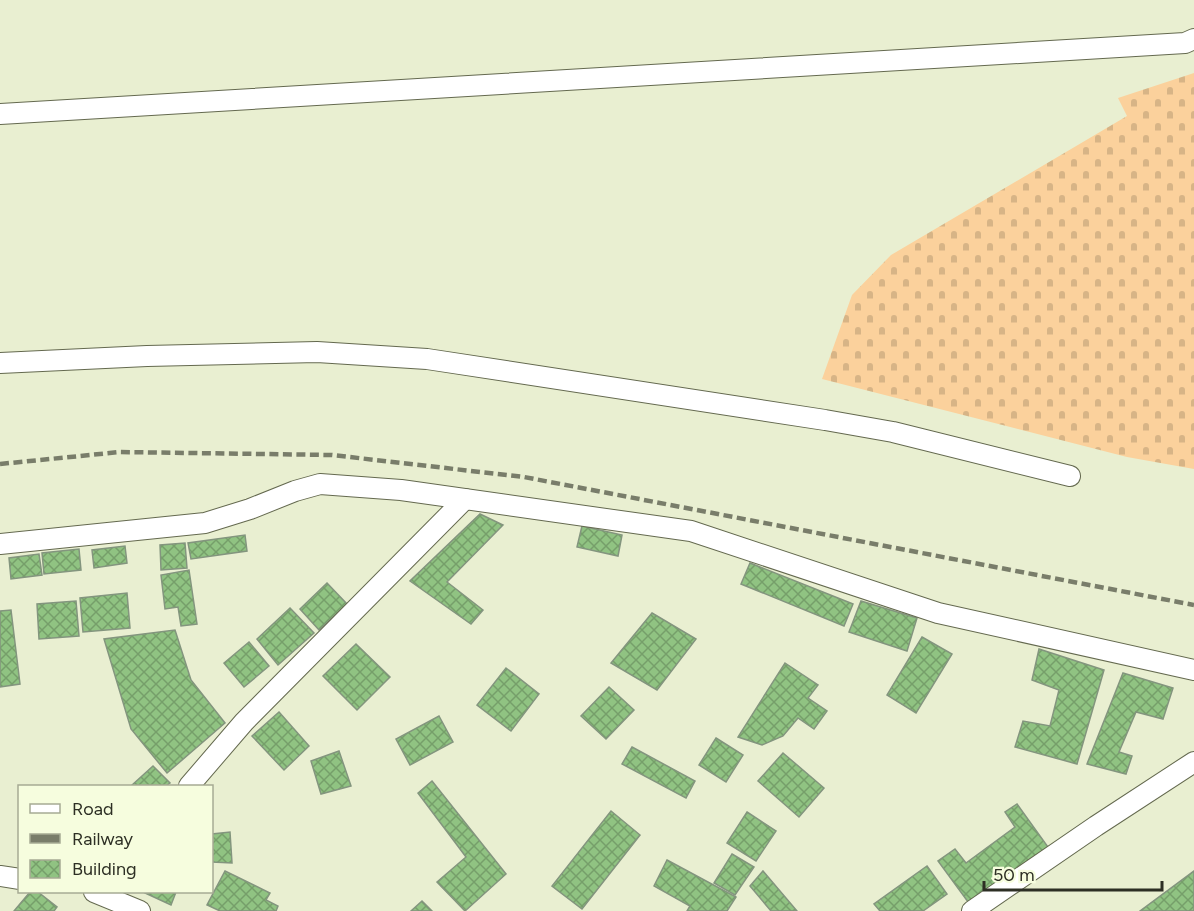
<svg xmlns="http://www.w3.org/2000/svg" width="1194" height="911" font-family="Figtree,sans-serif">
<defs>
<pattern id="cemetery-stones" width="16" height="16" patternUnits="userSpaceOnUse" patternTransform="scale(1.5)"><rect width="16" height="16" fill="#fbd19c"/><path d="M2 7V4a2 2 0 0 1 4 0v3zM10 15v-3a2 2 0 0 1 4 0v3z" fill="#d7b486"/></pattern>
<pattern id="building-cross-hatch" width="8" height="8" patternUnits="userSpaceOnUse" patternTransform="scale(1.5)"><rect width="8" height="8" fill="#90c382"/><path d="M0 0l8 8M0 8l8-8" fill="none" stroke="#769f6a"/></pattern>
</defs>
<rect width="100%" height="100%" fill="#e9efd1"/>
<path fill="url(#cemetery-stones)" d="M1194,73V469L1127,457L822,379L852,295L891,255L1127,116L1118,98Z"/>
<g fill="url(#building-cross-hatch)" stroke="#83957e" stroke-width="1.5">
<path d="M480,514L503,525L447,582L483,610L471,624L410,581Z"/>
<path d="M582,526L622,535L618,556L577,547Z"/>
<path d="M245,535L247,551L191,559L188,543Z"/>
<path d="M185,543L187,568L161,570L160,545Z"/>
<path d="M125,546L127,563L94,568L92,550Z"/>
<path d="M79,549L81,570L44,574L42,553Z"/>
<path d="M39,554L42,575L11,579L9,558Z"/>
<path d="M750,563L853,604L844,626L741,584Z"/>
<path d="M189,570L197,624L181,626L178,607L165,609L161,575Z"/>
<path d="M327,583L347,604L319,630L300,609Z"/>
<path d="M127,593L130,628L83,632L80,598Z"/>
<path d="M76,601L79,636L39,639L37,604Z"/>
<path d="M861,601L917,618L907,651L849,632Z"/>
<path d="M290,608L314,633L278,665L257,639Z"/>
<path d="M11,610L20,684L0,687V611Z"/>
<path d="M652,613L696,639L657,690L611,663Z"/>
<path d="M175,630L191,680L225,723L167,773L131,729L104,639Z"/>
<path d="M922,637L952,654L916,713L887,695Z"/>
<path d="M249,642L269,666L244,687L224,663Z"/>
<path d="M356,644L390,677L357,710L323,676Z"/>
<path d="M1039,649L1104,670L1077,764L1015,747L1023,721L1050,726L1059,690L1032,680Z"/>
<path d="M785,663L818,685L808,698L827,711L814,729L798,718L783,736L762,745L738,737Z"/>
<path d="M506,668L539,694L511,731L477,705Z"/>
<path d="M1123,673L1173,688L1163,719L1136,712L1119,752L1132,756L1126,774L1087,764Z"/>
<path d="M609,687L634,710L606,739L581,716Z"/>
<path d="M279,712L309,746L284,770L252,736Z"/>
<path d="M439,716L453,742L410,765L396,739Z"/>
<path d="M716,738L743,755L726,782L699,765Z"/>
<path d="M632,747L695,781L686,798L622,764Z"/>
<path d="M339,751L351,786L321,794L311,761Z"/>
<path d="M783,753L824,788L799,817L758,781Z"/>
<path d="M153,766L170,783L166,786H131Z"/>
<path d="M432,781L506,874L465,911L437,882L466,857L418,793Z"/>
<path d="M1017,804L1048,847L971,906L938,861L955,849L966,863L1015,827L1005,812Z"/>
<path d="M611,811L640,835L582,909L552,886Z"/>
<path d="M747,812L776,831L756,861L727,843Z"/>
<path d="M230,832L232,863L212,862V834Z"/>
<path d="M732,854L754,867L735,895L714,883Z"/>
<path d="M667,860L736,897L727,911H687L690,906L654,886Z"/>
<path d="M927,866L947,894L923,911H880L874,904Z"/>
<path d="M225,871L270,893L266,900L278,906L276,911H220L207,905Z"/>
<path d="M763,871L797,911H771L750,886Z"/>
<path d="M1194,871V911H1140Z"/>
<path d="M30,892H38L57,907L54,911H14Z"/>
<path d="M143,892H176L171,905Z"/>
<path d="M422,901L432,911H411Z"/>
</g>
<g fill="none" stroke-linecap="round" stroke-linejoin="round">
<defs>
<g id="street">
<path d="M0,114L1185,43L1194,39"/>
<path d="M0,363L147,356L317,352L427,359L825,420L893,432L1070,476"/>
<path d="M0,544L205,523L250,509L295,491L320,484L401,490L691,531L938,613L1194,670"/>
<path d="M189,786L244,722L465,499"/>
<path d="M0,876L20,879"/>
<path d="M94,892L140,911"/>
<path d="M972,911L1096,826L1194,762"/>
</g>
</defs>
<use href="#street" stroke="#64694f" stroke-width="22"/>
<use href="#street" stroke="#fff" stroke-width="20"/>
<path stroke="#797d6a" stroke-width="4.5" stroke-dasharray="9 4.5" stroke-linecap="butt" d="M0,464L120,452L332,455L524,477L1194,605"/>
</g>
<rect x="18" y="785" width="195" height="108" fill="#f6fdde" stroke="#a6ab94" stroke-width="1.5"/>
<rect x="30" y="804" width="30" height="9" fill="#ffffff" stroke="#a6ab94" stroke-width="1.5"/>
<text x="72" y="815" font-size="18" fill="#2d2f24">Road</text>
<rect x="30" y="834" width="30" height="9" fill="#797d6a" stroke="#a6ab94" stroke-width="1.5"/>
<text x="72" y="845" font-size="18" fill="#2d2f24">Railway</text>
<rect x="30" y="860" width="30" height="18" fill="url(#building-cross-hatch)" stroke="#a6ab94" stroke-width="1.5"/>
<text x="72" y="875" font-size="18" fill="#2d2f24">Building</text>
<path d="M984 881v9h178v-9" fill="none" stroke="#2d2f24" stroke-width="3"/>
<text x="993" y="881" font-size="18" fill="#2d2f24" stroke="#f6fdde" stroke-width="4.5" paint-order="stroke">50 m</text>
</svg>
